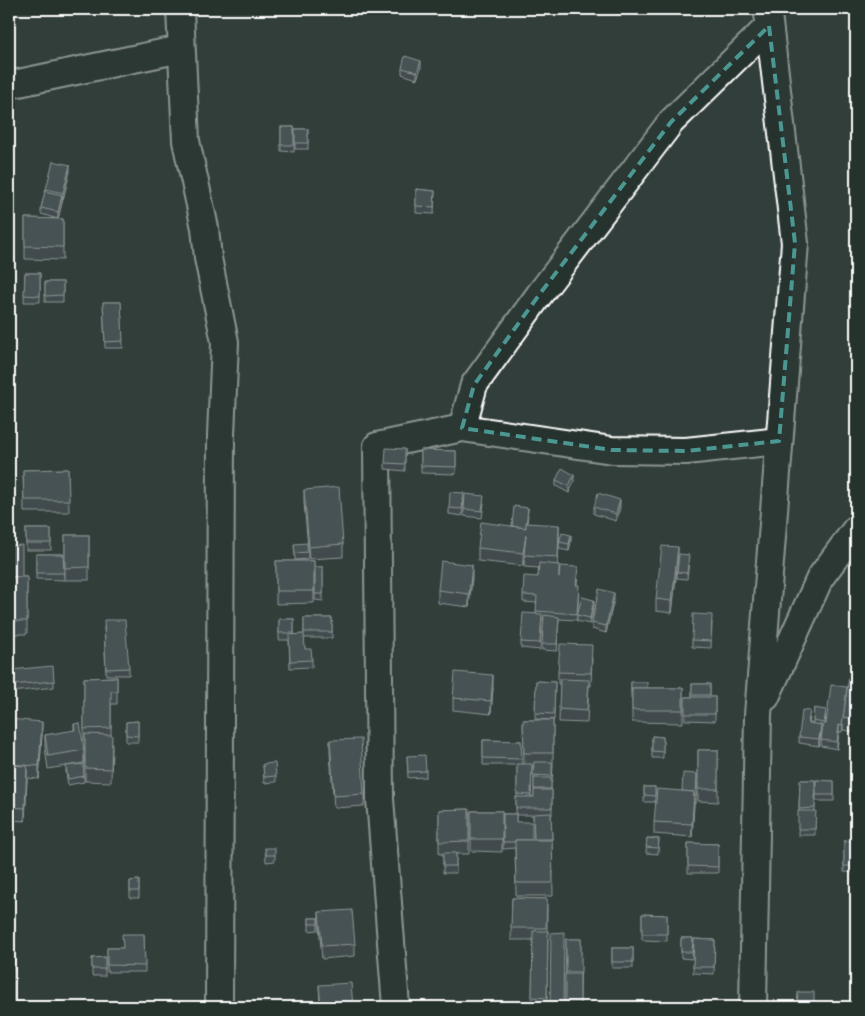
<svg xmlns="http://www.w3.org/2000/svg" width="865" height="1016" font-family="'Balsamiq Sans',sans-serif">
<rect width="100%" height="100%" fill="#323e3b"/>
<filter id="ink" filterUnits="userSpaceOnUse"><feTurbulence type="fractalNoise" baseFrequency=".02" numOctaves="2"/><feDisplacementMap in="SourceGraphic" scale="10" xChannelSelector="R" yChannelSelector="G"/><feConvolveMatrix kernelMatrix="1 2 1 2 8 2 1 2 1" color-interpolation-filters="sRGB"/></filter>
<g filter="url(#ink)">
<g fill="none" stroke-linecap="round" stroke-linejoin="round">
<defs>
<g id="minor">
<path d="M180,9L186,141L205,228L208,258L225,342L221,435L219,1007"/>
<path d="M9,85L181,49"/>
<path d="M462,428L612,450L686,451L779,441"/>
<path d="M766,697L820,578L856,529"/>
<path d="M396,1007L380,799L377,446L462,428L474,385L539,295L671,122L769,26"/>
<path d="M753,1007L758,715L795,243L768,14"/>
</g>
</defs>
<use href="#minor" stroke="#fff" stroke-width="30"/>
<use href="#minor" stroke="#26332d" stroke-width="26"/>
</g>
<g fill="#545c65" stroke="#fff" fill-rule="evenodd">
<path d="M421,67L417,79L402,74V68Z"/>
<path d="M281,127H294V152L281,151Z"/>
<rect x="295" y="129" width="13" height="20"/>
<path d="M70,171L58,219L41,214V208L46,189Z"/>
<path d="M416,189L435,191L434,214L416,213Z"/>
<path d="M25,218L63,219V260L25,259Z"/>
<path d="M25,273H40V302H24Z"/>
<rect x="45" y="282" width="18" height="20"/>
<path d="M103,302H121L123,348H105Z"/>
<path d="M405,449V471L385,469V463Z"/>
<path d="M421,450L456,451V474L421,473Z"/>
<path d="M68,469L69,512H24L23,470Z"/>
<path d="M556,480L574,481L569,493L556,486Z"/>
<path d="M304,490L343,544V557L309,559L304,503Z"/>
<path d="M464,500L462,516L449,514V508Z"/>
<path d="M484,503L482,518L464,516V509Z"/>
<path d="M594,507H620L616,521L594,514Z"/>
<path d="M528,515L527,523L559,538L558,565L559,578L578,573L577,585L579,592L577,620L559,619L557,651L542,650L544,618H542L540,650L521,648V642L536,614L537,603L523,602V595L538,577L539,568L524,567V555L523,566L478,561V548Z"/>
<rect x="26" y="529" width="25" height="21"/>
<rect x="65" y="535" width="24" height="45"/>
<path d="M571,541L569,551L559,549V542Z"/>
<path d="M294,544L308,552V559L295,560Z"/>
<path d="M9,546L22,577H27V634H9Z"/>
<path d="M36,554H63L64,580L36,579Z"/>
<path d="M678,560L672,613L656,611V599Z"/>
<path d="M276,561H314V603L276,604Z"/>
<path d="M689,561L687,579L677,578V572Z"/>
<path d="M315,567H323V601L315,600Z"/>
<path d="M472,577L469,607L438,603V590Z"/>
<path d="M614,599L606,633L592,629V623Z"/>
<path d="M594,606L590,624L577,621V615Z"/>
<path d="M304,618H332V638H304L305,649L312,660V667L290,668L289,640H279V619H294V635L304,634Z"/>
<path d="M712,622L711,648L692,647V640Z"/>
<path d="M104,627L129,668V675H106Z"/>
<path d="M9,646L10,671L54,681V687L12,692L10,678L11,711H9V727Z"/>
<path d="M592,658L591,686H589L587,723L559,722L560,684H558V672Z"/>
<path d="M117,677V704H111V735L112,748L111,782L85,781V741H84V678Z"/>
<path d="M856,677V732L843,730V724L842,732H839L837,749L821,746L822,729H821L819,746L799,743V737L810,718L809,723H813L814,708L826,716L825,724H826L847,687Z"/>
<path d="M536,681L555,682L554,720L535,719Z"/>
<path d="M631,682L647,688H683V723L632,722V699H631Z"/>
<path d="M692,684H710V697H715V721L685,720V697H692Z"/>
<path d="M493,688L491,714L453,710V698Z"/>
<path d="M523,720H553V766L552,782H551V790H552V815H551L552,840L553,896H516L515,848L503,849V814H516V797H517V765H483V740L521,741L522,764H524ZM532,766H534V797H531ZM516,815H533L534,840H532L516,822Z"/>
<path d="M138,721V742H126V722Z"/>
<path d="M74,724L84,750V763L48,769L45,748V735L74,731Z"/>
<path d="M9,729L42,734L39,779L27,778L25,821L9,820Z"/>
<path d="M652,736L663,737V758H652Z"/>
<path d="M330,740L364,794V806L334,808L330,753Z"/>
<path d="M698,750H718V802L698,801Z"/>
<path d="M407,756L426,771V777L408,778Z"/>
<path d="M263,764L276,776V782L264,783Z"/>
<path d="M66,766L84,776V782L68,785L66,773Z"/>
<path d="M697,774L696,803H694L692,837L654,834V822Z"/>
<path d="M800,780H815V835H798Z"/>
<path d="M816,780L834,781V801H816Z"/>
<rect x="644" y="787" width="11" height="15"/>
<path d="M469,809V854H456V873H443V854H439V810Z"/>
<path d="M471,811H502V852L471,851Z"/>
<path d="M647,838L659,839L658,854L646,853Z"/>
<path d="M844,841H856V873L844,872Z"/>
<path d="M688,843L718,844V873H688Z"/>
<path d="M265,848L275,855V861L266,862Z"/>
<path d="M139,880V898H130V881Z"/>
<path d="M512,898L547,899V931H548L547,1007H532L533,940H511Z"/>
<path d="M319,912L355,944V956L322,959L319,925Z"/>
<path d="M642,914L667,915V941L642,940Z"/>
<path d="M309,918H318V930L309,931Z"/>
<path d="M144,934L145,972H107V948H123Z"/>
<path d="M681,938H693L692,959L681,958Z"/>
<path d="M566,939H581L580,1007H565Z"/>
<path d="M694,939L715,940L714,974L693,973Z"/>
<rect x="612" y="948" width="21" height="20"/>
<path d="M105,957V976H92V958Z"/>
<path d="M319,985L353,1007H320Z"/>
</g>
<g fill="#454b52" stroke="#fff">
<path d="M421,61V67L417,79V72Z"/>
<path d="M70,165V171L63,200V193Z"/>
<path d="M62,195V202L58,219V212Z"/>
<path d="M574,475V481L569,493V486Z"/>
<path d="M620,500V507L616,521V514Z"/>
<path d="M528,508L526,535V548L523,566V553Z"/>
<path d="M559,525V538L558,569V557Z"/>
<path d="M571,535V541L569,551V544Z"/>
<path d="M678,547V560L672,613V601Z"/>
<path d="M472,565V577L469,607V594Z"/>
<path d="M614,593V599L606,633V626Z"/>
<path d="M594,600V606L590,624V618Z"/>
<path d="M493,675V688L491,714V701Z"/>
<path d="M42,722V734L39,779V766Z"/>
<path d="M821,725V731L819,746V739Z"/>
<path d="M839,725V732L837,749V742Z"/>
<path d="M27,766V779L25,821V808Z"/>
<path d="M694,792V804L692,837V824Z"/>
</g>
<g fill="#626b75" stroke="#fff">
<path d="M405,56L421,61L417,72L402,68Z"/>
<rect x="281" y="127" width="13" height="18"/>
<rect x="295" y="129" width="13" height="14"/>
<path d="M53,161L70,165L63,193L46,189Z"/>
<path d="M416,189L435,191L434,207L416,206Z"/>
<path d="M45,191L62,195L58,212L41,208Z"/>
<path d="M25,218L63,219V247L25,246Z"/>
<path d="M25,273H40V296L24,295Z"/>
<path d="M45,282H63V295L45,296Z"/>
<path d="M103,302H121L123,341L105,342Z"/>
<path d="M386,448L405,449V464L385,463Z"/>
<path d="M421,450L456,451V467L421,466Z"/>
<path d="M562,468L574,475L569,486L556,480Z"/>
<path d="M68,469L69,500H24L23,470Z"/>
<path d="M339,487L343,544L309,547L304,490Z"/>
<path d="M450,492L464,493L462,509L449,508Z"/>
<path d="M598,493L620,500L616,514L594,507Z"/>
<path d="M465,494L484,496L482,511L464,509Z"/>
<path d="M514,506L528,508L526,528L512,526Z"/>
<path d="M481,522L526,528V523L559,525L558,557L524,555L526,535L523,553L478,548Z"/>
<rect x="26" y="529" width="25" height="14"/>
<path d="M562,533L571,535L569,544L559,542Z"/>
<path d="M65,535H89V567L65,568Z"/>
<path d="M307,543L308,552L295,553L294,544Z"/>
<path d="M22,545V577H9V546Z"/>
<path d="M662,546L678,547L672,601L656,599Z"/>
<path d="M36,554H63L64,573H36Z"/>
<path d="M679,554L689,555L687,573L677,572Z"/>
<rect x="276" y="561" width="38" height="30"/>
<path d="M441,561L472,565L469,594L438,590Z"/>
<path d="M539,563L559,565V578L560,566L578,567L576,585H579L577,614L536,611L537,596L523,595L524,576L538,577Z"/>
<rect x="315" y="567" width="8" height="27"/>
<rect x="9" y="577" width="18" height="44"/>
<path d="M599,589L614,593L606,626L592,623Z"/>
<path d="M582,597L594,600L590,618L577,615Z"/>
<path d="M523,613L542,614L540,643L521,642Z"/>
<path d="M693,614L712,615L711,641L692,640Z"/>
<path d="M544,615L559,617L557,644H542Z"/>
<rect x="304" y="618" width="28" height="14"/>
<rect x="279" y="619" width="15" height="14"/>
<path d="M104,620H125L129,668L106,669Z"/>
<path d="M304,634L305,649H311L312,660L290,661L289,635Z"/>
<path d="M560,644L592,645L591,673L558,672Z"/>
<path d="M9,646H10L11,699H9Z"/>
<path d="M53,666L54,681L12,685L10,670Z"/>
<path d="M455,672L493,675L491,701L453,698Z"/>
<path d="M849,676L856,677V719L843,717Z"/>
<path d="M117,677V691H111V728L84,729V678Z"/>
<path d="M560,679L589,680L587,711L559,709Z"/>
<path d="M536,681L555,682L554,714L535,713Z"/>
<path d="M631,682H647V688H632V692H631Z"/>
<rect x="692" y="684" width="18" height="11"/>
<path d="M831,685L847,687L842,726L839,725L837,742L821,740L823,724H826Z"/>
<rect x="632" y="688" width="51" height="22"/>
<rect x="685" y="697" width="30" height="17"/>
<path d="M814,708L826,710L824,723L813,721Z"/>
<path d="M802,710L810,711L808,723L821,725L819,739L799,737Z"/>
<path d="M9,719L42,722L39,766L9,764Z"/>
<path d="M523,720H553V753H524Z"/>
<path d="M138,721V736L126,735V722Z"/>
<path d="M80,723L84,750L48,756L45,735L75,730L74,724Z"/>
<path d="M85,734L112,735L111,769L85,768Z"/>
<path d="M652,736L663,737V752L652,751Z"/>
<path d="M361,739L364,794L334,796L330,740Z"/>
<path d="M483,740L521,741L522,759L483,758Z"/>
<rect x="698" y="750" width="20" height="39"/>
<path d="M425,755L426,771L408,772L407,756Z"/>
<path d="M534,762H552V776L533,775Z"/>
<path d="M275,763L276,776L264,777L263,764Z"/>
<path d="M83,764L84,776L68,779L66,766Z"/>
<path d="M517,764H532L531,795L517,794Z"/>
<path d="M9,765L27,766L25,808L9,807Z"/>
<path d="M683,773L697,774L696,796H694V792L682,791Z"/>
<rect x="534" y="778" width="17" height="11"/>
<path d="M800,780H815V808L799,809Z"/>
<path d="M816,780L834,781V795H816Z"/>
<path d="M644,787H655V796L644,795Z"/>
<path d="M657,789L694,792L692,824L654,822Z"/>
<path d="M534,790H552V808H516V797H534Z"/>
<path d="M469,809V841L439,842V810Z"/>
<rect x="471" y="811" width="31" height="28"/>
<path d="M798,811H816L815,829H798Z"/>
<path d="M551,813L552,839H534L533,814Z"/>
<path d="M503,814H516V822H532V840H515V842H503Z"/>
<path d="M647,838L659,839L658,848L646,847Z"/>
<path d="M515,840H552L553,883H516Z"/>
<rect x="844" y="841" width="12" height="25"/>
<path d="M688,843L718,844V867L688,866Z"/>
<path d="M265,848H275V855H266Z"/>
<rect x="443" y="853" width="13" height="13"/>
<path d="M139,880V891H130V881Z"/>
<path d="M512,898L547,899L546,928H511Z"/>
<path d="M352,910L355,944L322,946L319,912Z"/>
<path d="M642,914L667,915V934H642Z"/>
<rect x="309" y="918" width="9" height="6"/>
<path d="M533,931H548L547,998L532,997Z"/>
<path d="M564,932L563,1007H550L551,933Z"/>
<path d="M122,934H144L145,966L107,965V948H123Z"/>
<path d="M681,938H693L692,952H681Z"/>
<rect x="566" y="939" width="15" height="33"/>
<path d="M694,939L715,940L714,967H693Z"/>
<path d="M9,945H14L15,972H14V967H9Z"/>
<rect x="612" y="948" width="21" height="14"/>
<path d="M105,957V969H92V958Z"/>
<path d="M9,967H14V1002L61,1001V1007H9Z"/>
<rect x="565" y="974" width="15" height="32"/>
<path d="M351,983L353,1007H321L319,985Z"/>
<path d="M798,992H814V1007H797Z"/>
<path d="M624,1006L637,1007H624Z"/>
</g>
</g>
<path d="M0 0H865V1016H0ZM769,26L795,243L779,441L686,451L612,450L462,428L474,385L539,295L671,122Z" fill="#323e3b" fill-opacity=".55" fill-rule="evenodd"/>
<path fill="none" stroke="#4b9892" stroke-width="4" stroke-dasharray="10 6" stroke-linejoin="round" d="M769,26L795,243L779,441L686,451L612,450L462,428L474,385L539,295L671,122Z"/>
<rect width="865" height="1016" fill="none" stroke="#26332d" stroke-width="30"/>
<rect x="15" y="15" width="835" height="986" fill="none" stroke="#fff" stroke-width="2" filter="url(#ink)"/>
</svg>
